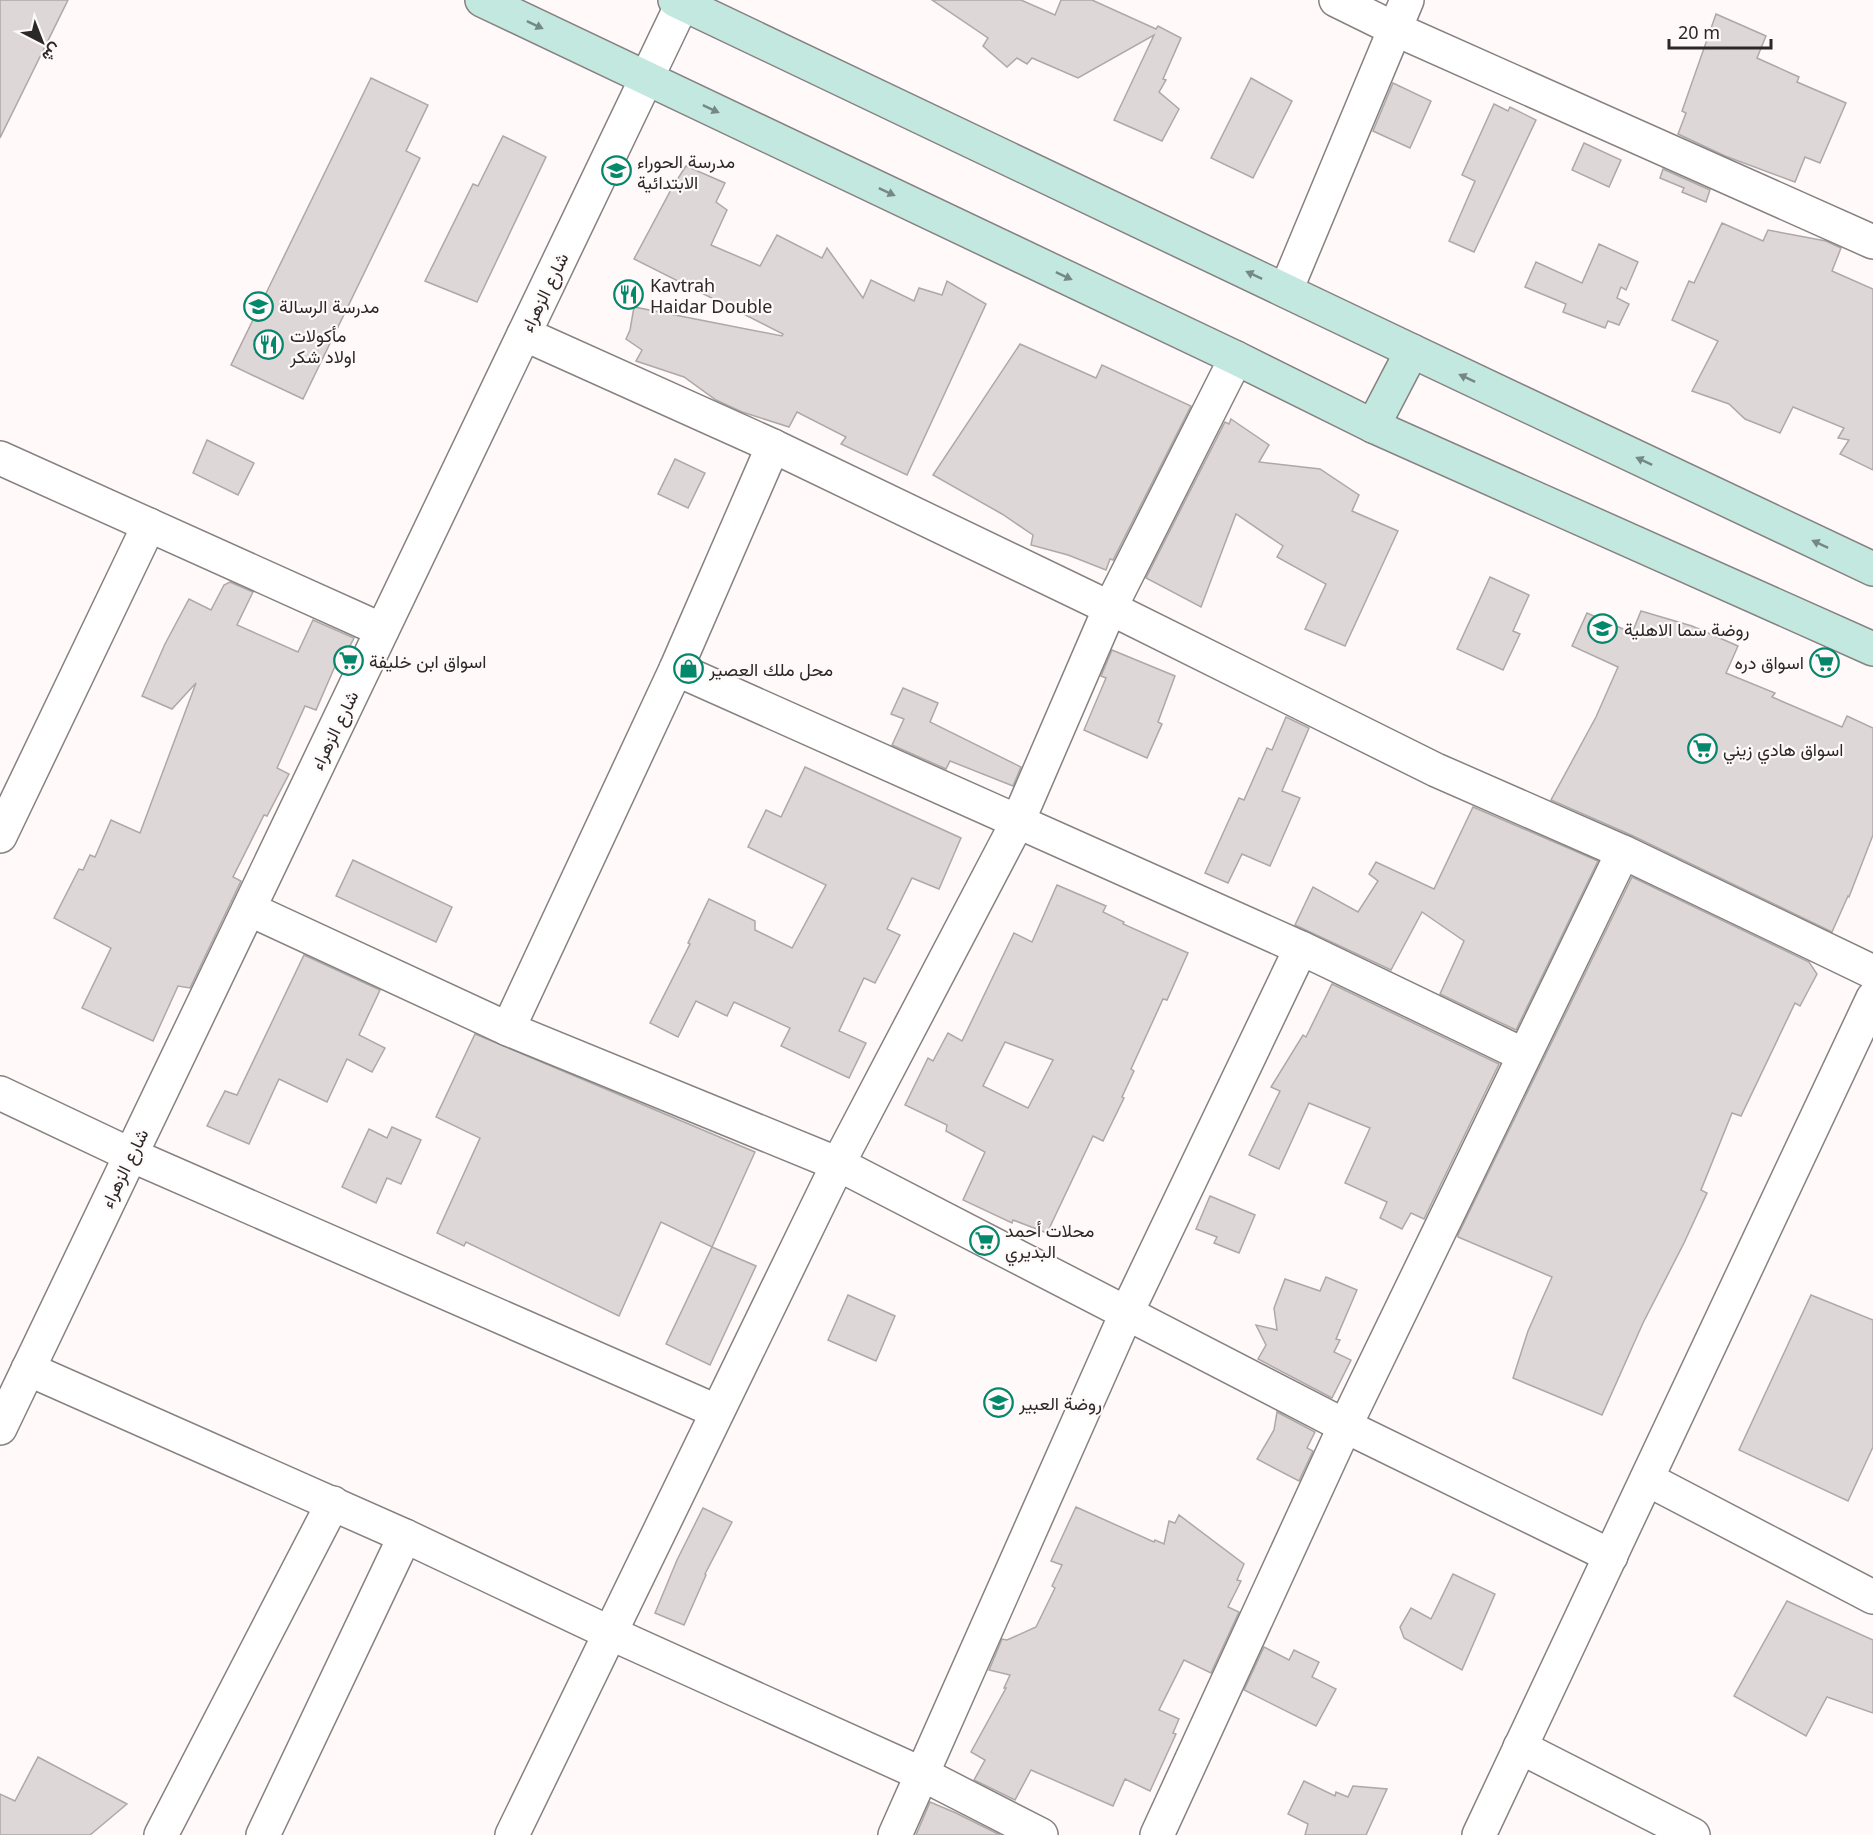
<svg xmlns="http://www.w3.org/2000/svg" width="1873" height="1835" font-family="'Noto Sans',Vazirmatn,sans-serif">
<rect width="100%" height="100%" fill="#fff9f9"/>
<g fill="#ded7d7" stroke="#afa8a8" stroke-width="1.5" fill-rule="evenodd">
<path d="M0,0H68L0,138Z"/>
<path d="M932,0H1021L1055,15L1061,0H1092L1156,29L1158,26L1181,38L1163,79L1166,80L1159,92L1179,109L1162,141L1114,120L1154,35L1078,78L1032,58L1027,64L1017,58L1007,67L983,46L988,38Z"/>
<path d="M1716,14L1766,36L1757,58L1799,77L1797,82L1846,103L1820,163L1805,157L1795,182L1725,156L1678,134L1686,113L1682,111Z"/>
<path d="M371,78L428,105L406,151L420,158L303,399L231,365Z"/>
<path d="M1251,78L1292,101L1253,178L1211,158Z"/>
<path d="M1393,83L1431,101L1410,148L1373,131Z"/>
<path d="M1494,104L1508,111L1510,107L1536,120L1474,252L1449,241L1475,181L1462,175Z"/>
<path d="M503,136L546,157L477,302L425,281L473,184L478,186Z"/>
<path d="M1584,143L1621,160L1609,187L1572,170Z"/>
<path d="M686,166L725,183L716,202L727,210L711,245L760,266L777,235L822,258L827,248L863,298L871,280L914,301L919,288L942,295L947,281L986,304L907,475L841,444L846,437L797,412L789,427L742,412L716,400L684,377L636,361L642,350L626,339L630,330L634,307L782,336L783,334L634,259L673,186Z"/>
<path d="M1663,169L1710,190L1706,202L1682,192L1684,188L1660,178Z"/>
<path d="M1722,223L1763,241L1768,230L1826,241L1841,248L1832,271L1873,289V470L1840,454L1849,440L1838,438L1844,428L1793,407L1780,433L1745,419L1729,404L1692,391L1718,341L1672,320L1689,281L1694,283Z"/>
<path d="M1599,244L1638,262L1626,290L1621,287L1617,298L1629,304L1619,325L1608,321L1605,328L1563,312L1566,304L1525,287L1536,262L1582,283Z"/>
<path d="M1020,344L1096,378L1102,365L1191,406L1113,560L1110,559L1106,570L1068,555L1031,545L1033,535L1002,514L933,475Z"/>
<path d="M1231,419L1269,445L1259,462L1320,469L1359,495L1352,511L1398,531L1345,646L1305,629L1326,584L1277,557L1283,546L1236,514L1201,607L1146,578L1225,422L1229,424Z"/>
<path d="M207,440L254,463L238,495L193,473Z"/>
<path d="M675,459L705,473L688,508L658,494Z"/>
<path d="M1490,577L1529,595L1513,631L1520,634L1503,670L1457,649Z"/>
<path d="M230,582L253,592L237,625L298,652L313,620L354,638L343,659L339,657L316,710L305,706L277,768L289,774L267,816L264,815L233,877L241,881L190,988L178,986L153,1041L82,1008L111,948L54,918L79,869L83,870L90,855L95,857L111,820L140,833L196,683L172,709L142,696L165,644L189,599L211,610L224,585Z"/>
<path d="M1641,611L1692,626L1738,646L1726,673L1775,693L1772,697L1842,727L1847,716L1873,728V835L1849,897L1848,896L1832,932L1631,835L1551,800L1596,717L1618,667L1572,646L1587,613L1632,633Z"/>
<path d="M1112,650L1175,676L1158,722L1162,724L1147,758L1084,730L1106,678L1101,676Z"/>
<path d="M903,688L938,703L930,722L1021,767L1013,786L950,761L946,769L892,745L904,719L891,714Z"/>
<path d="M1286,717L1309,728L1282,791L1300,798L1270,866L1242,854L1228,883L1205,873L1239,798L1244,800L1267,748L1272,750Z"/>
<path d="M805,767L961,838L939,889L912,878L887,929L900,935L875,983L864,978L839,1031L866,1043L849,1078L781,1046L790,1028L734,1002L727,1016L696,1001L678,1037L650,1023L690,944L688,943L709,899L755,921V930L792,948L826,885L748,847L766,810L781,817Z"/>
<path d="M1473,807L1598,861L1516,1030L1440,994L1464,941L1422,912L1391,970L1295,925L1313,887L1358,912L1378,881L1369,874L1376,862L1434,889Z"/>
<path d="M353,860L452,907L436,942L336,896Z"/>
<path d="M1632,877L1809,962L1817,974L1800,1006L1795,1003L1741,1116L1732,1113L1701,1190L1707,1193L1684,1243L1643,1323L1602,1415L1513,1378L1528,1331L1552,1277L1458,1237V1235Z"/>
<path d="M1057,885L1106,906L1103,912L1124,922L1123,924L1188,953L1167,1000L1163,999L1131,1069L1134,1071L1122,1097L1124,1098L1103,1141L1093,1136L1047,1233L1013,1220L1012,1223L963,1200L985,1152L946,1131L947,1125L905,1105L928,1058L933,1061L948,1033L962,1041L1014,933L1032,942ZM1005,1042L1053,1060L1028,1108L983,1086Z"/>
<path d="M304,955L380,990L359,1035L385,1048L372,1072L347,1059L327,1102L279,1079L249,1144L207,1126L225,1091L237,1095Z"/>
<path d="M1332,984L1499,1064L1424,1219L1411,1213L1402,1229L1380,1218L1387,1202L1345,1183L1370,1128L1309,1103L1279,1169L1249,1155L1280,1091L1271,1087L1303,1035L1306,1037Z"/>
<path d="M475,1034L755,1152L712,1247L661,1222L619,1316L466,1242L464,1246L437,1233L480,1138L436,1117Z"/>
<path d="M392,1127L421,1140L401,1184L387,1178L376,1203L342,1187L369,1129L387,1138Z"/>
<path d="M1210,1196L1255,1215L1239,1253L1214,1243L1217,1237L1196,1229Z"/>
<path d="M712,1247L756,1266L710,1365L666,1344Z"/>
<path d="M1326,1277L1357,1290L1336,1339L1340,1340L1334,1352L1351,1360L1332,1398L1258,1359L1266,1345L1256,1325L1277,1330L1274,1308L1285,1279L1320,1291Z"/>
<path d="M848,1295L895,1316L876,1361L828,1340Z"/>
<path d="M1811,1295L1873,1320V1447L1848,1501L1739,1450Z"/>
<path d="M1277,1412L1315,1432L1307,1448L1313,1451L1299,1481L1257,1459L1274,1430Z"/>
<path d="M1076,1507L1154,1542L1155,1540L1164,1544L1169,1521L1175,1523L1179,1515L1244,1564L1237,1580L1241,1581L1228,1607L1239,1612L1211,1673L1184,1660L1159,1710L1179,1719L1173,1733L1176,1734L1150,1791L1125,1779L1113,1806L1031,1770L1015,1800L974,1780L985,1760L971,1752L1006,1688H1004L1010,1675L989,1670L1002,1639L1007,1640L1036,1627L1055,1588L1052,1586L1062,1565L1051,1561Z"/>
<path d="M703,1508L732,1522L705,1574L706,1575L684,1625L655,1613L677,1560Z"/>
<path d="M1453,1574L1495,1594L1462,1670L1404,1638L1400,1627L1411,1608L1431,1619Z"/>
<path d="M1787,1601L1873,1640V1713L1827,1697L1806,1736L1734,1696Z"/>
<path d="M1264,1647L1289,1660L1294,1650L1319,1662L1312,1677L1336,1689L1316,1726L1244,1690Z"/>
<path d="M38,1757L127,1804L90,1835H0V1794L15,1801Z"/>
<path d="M1304,1781L1335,1796L1336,1792L1348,1797L1353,1786L1387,1789L1366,1835H1305L1308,1824L1288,1814Z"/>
<path d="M930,1802L956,1813L1000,1835H916Z"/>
</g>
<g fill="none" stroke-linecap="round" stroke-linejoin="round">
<defs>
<g id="street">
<path d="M1336,0L1395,29L1873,242"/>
<path d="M1286,290L1407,0"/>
<path d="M524,334L773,446L1110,608L1436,770L1623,852L1873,972"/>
<path d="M0,458L382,630"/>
<path d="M676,669L1301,948"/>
<path d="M0,836L149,525"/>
<path d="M249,909L508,1029L838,1164L1345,1426L1611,1556"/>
<path d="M508,1029L676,669L773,446"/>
<path d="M0,1093L131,1155L716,1411"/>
<path d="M28,1369L405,1536L610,1633L922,1774L1041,1835"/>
<path d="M0,1428L684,0"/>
<path d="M1647,1479L1873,1597"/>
<path d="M1520,1747L1693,1835"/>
<path d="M161,1835L333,1503"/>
<path d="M263,1835L405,1536"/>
<path d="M512,1835L838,1164L1018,821L1110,608L1236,358"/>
<path d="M895,1835L1127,1312L1301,948L1524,1055"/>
<path d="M1157,1835L1345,1426L1623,852"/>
<path d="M1479,1835L1873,998"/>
</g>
<g id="secondary">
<path d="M482,0L1236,358L1373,426L1873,649"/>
<path d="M675,0L1412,351L1873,569"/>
<path d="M1373,426L1412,351"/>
</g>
</defs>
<use href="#street" stroke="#888181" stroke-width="36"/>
<use href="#secondary" stroke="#888181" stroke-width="36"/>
<use href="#street" stroke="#fff" stroke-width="33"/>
<use href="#secondary" stroke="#c2e8df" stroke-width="33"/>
</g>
<defs><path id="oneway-solid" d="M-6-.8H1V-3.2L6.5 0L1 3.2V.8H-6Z" transform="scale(1.5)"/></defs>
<g fill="#768884">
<use href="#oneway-solid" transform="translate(535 25) rotate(25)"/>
<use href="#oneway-solid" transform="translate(711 109) rotate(25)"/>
<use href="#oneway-solid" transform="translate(887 192) rotate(25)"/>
<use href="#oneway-solid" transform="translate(1254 275) rotate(-155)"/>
<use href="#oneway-solid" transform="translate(1064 276) rotate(25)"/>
<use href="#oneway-solid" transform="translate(1467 378) rotate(-155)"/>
<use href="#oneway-solid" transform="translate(1644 461) rotate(-155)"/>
<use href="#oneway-solid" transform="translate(1820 544) rotate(-155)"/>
</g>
<defs>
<symbol id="school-ring" viewBox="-11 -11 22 22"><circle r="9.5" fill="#fff9f9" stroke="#03886c" stroke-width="1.5"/><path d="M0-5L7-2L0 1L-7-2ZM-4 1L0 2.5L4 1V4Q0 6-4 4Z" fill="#03886c"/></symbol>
<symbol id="restaurant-ring" viewBox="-11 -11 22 22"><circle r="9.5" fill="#fff9f9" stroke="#03886c" stroke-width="1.5"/><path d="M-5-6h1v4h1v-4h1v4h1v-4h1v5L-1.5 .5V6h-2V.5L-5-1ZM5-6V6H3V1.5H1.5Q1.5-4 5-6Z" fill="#03886c"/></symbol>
<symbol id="supermarket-ring" viewBox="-11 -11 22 22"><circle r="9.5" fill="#fff9f9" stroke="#03886c" stroke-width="1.5"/><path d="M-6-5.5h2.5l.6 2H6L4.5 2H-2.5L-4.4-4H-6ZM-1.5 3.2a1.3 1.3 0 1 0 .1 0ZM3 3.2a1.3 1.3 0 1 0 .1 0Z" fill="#03886c"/></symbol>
<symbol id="shop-ring" viewBox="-11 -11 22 22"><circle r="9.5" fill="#fff9f9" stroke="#03886c" stroke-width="1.5"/><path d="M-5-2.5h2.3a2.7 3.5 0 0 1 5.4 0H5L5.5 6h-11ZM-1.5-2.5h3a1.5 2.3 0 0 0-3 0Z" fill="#03886c"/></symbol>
</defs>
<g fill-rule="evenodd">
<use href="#school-ring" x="600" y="154" width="33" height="33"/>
<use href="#restaurant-ring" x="612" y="278" width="33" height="33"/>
<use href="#school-ring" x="242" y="290" width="33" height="33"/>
<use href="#restaurant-ring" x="252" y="328" width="33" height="33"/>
<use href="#school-ring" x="1586" y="612" width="33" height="33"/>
<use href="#supermarket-ring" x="332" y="644" width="33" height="33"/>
<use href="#supermarket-ring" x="1808" y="646" width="33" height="33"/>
<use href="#shop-ring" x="672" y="652" width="33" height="33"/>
<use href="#supermarket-ring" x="1686" y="732" width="33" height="33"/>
<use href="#supermarket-ring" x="968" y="1224" width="33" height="33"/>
<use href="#school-ring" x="982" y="1386" width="33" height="33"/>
</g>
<g text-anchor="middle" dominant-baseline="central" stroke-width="4.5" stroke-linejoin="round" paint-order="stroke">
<g font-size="18" fill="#2b2828" stroke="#fff9f9" text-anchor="start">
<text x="637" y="161">مدرسة الحوراء<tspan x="637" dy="21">الابتدائية</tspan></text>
<text x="650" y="285">Kavtrah<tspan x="650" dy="21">Haidar Double</tspan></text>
<text x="279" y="306">مدرسة الرسالة</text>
<text x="290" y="335">مأكولات<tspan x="290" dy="21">اولاد شكر</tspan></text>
<text x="1624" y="629">روضة سما الاهلية</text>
<text x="369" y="661">اسواق ابن خليفة</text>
<text x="1804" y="662" text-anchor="end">اسواق دره</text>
<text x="709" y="669">محل ملك العصير</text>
<text x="1723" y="749">اسواق هادي زيني</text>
<text x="1005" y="1230">محلات أحمد<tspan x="1005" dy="21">البديري</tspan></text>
<text x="1019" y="1403">روضة العبير</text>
</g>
<g font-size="18" fill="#2b2828" stroke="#fff9f9">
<text transform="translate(544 292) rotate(-64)">شارع الزهراء</text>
<text transform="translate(334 730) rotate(-64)">شارع الزهراء</text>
<text transform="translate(124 1168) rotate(-64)">شارع الزهراء</text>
</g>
</g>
<g transform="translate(42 42) rotate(138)" stroke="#fff9f9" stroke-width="4.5" paint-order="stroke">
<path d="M0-4.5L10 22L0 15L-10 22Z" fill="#2b2828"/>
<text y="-9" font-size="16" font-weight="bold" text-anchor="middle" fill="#2b2828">ش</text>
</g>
<path d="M1669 39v9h102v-9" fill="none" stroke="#2b2828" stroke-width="3"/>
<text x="1678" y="39" font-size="18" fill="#2b2828" stroke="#fff9f9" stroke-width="4.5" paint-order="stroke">20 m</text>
</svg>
